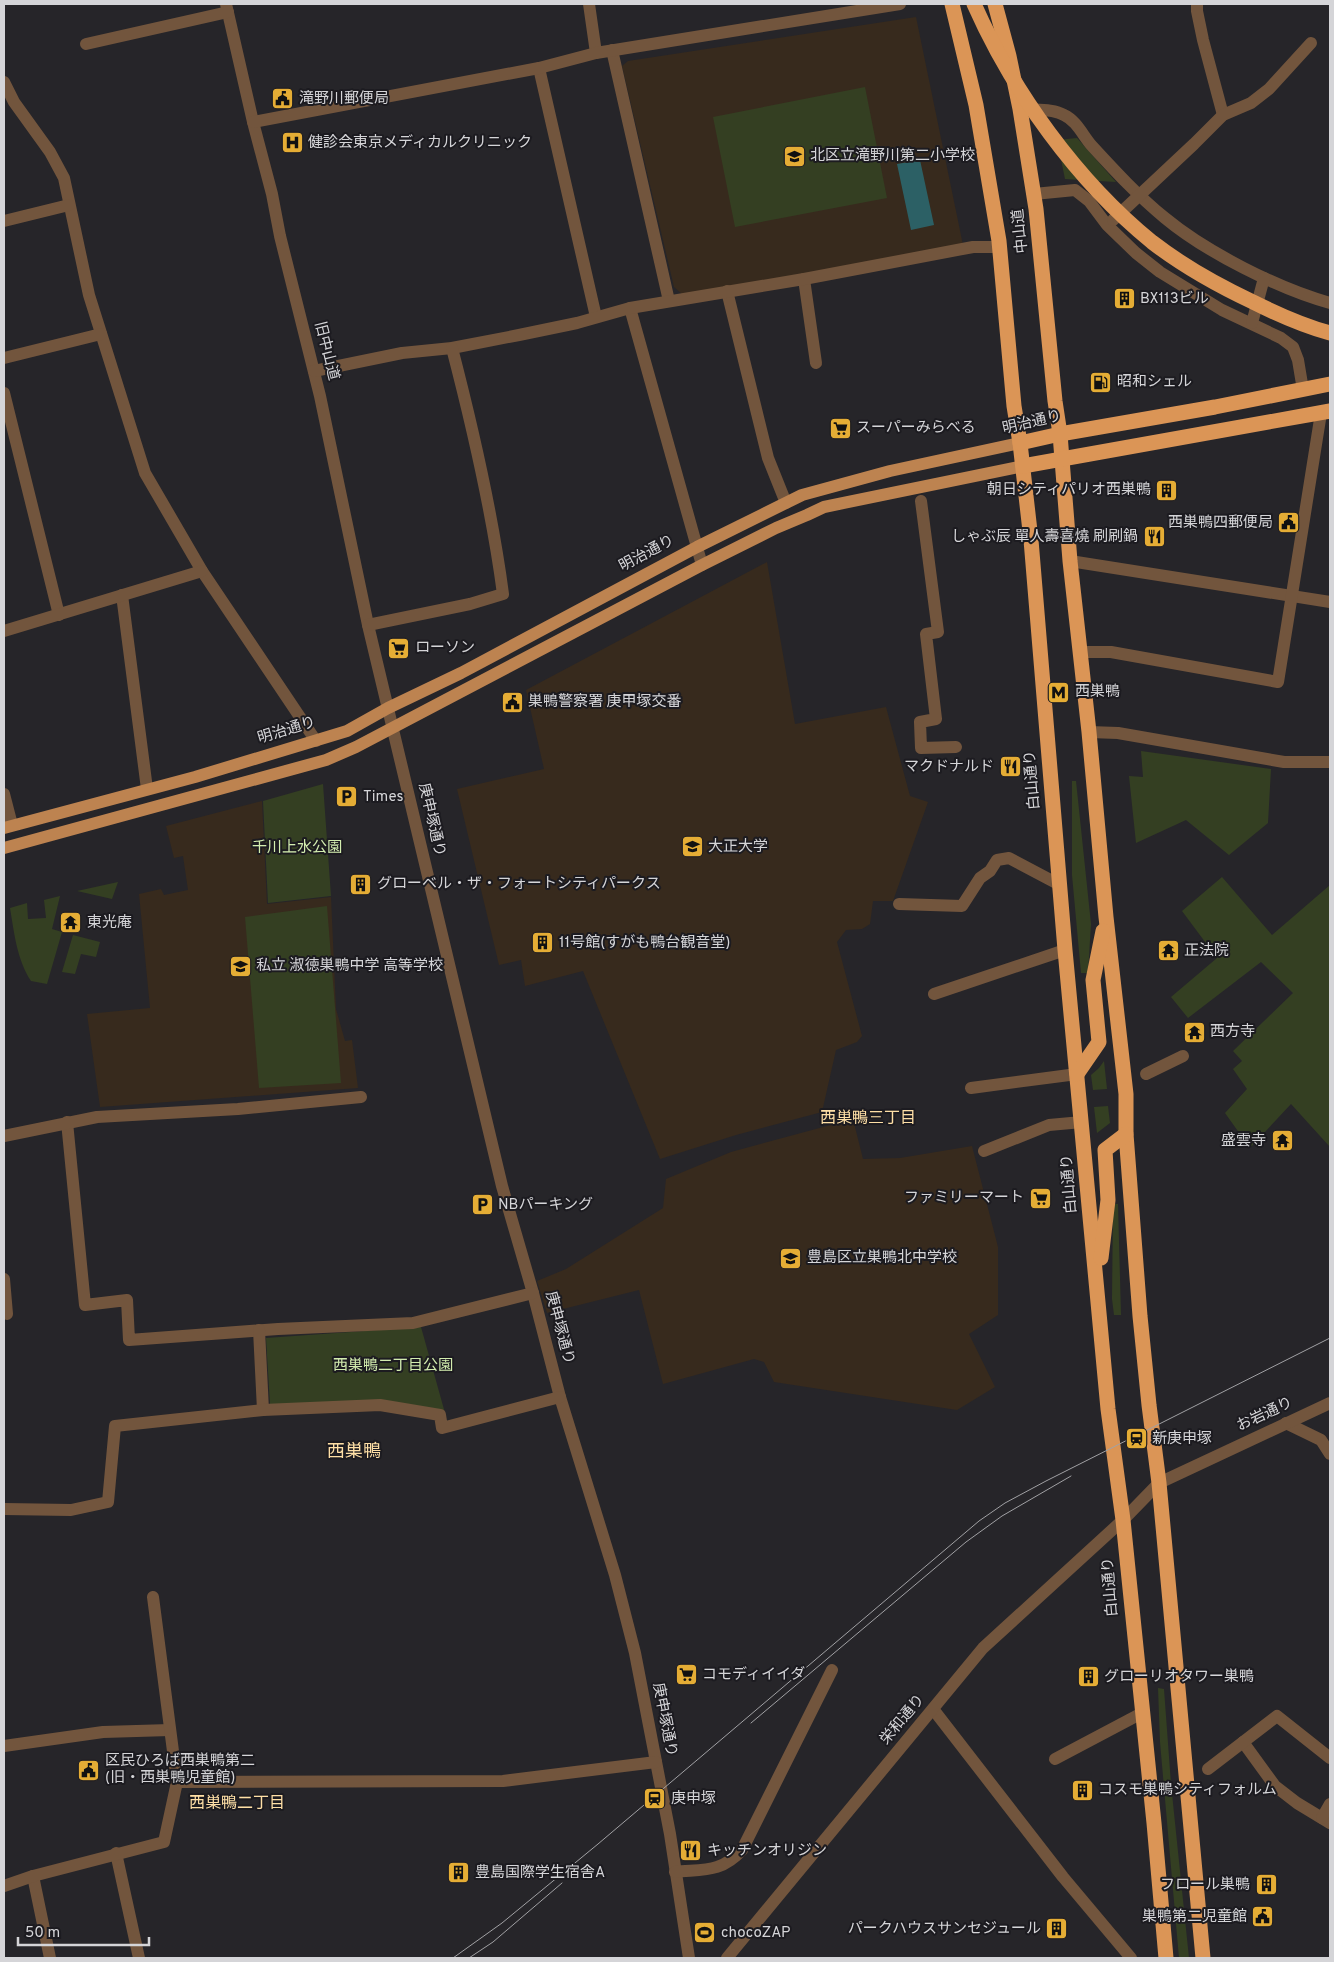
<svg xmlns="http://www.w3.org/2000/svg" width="1334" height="1962" font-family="Overpass,'Noto Sans JP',sans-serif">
<rect width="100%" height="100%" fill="#262529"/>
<g fill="#372a1d">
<path d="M916,17L963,245L683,295L674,287L622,66L628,61Z"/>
<path d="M767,562L795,724L886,707L910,796L928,802L893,901H873L870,924L862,929L846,930L837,942L862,1036L857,1042L836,1050L822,1112L736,1135L660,1159L583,971L525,986L521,960L499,965L457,789L544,769L526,690Z"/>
<path d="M262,801L267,904L331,897L336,1009L345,1041L352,1040L358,1088L100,1107L87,1014L150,1008L139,894L161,889L164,895L188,890L183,856L174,858L166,826Z"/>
<path d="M853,1119L863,1159L900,1158L972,1146L998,1247V1315L969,1334L995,1387L957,1410L774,1382L764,1362L754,1359L663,1384L639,1290L547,1313L537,1281L566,1269L663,1208L666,1179L731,1152Z"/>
</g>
<g fill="#343f22">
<path d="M865,87L887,198L735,227L713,117Z"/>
<path d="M1077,138L1116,182L1065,179L1057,140Z"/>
<path d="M1141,751L1271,769L1268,823L1229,855L1186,820L1136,843L1129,776L1143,777Z"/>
<path d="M1072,781H1076L1091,924L1088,973H1081L1072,875Z"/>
<path d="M323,784L331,896L268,903L263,801Z"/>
<path d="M1222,877L1272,935L1330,885V1147L1291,1104L1250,1148L1225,1113L1247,1089L1233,1069L1242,1061L1233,1051L1293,993L1261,962L1188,1018L1171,997L1217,958L1182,911Z"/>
<path d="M118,882L112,899L77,891Z"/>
<path d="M60,896L52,929L62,932L47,984L31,981C17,960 14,932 10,908L27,903L28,919L46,918L44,900Z"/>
<path d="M327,906L341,1083L259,1088L245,917Z"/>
<path d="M73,935L100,942L96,957L81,954L75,974L62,972Z"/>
<path d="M1104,1061L1107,1089L1093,1090L1091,1075L1099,1068Z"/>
<path d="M1108,1106L1110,1123L1097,1133L1094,1107Z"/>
<path d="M1113,1204H1118L1121,1315H1114L1112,1299Z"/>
<path d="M421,1327L445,1413L270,1404L266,1338Z"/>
<path d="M1158,1688L1164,1689L1171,1784L1189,1958H1179L1160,1742Z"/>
</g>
<path fill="#2c6065" d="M920,160L934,225L911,230L897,164Z"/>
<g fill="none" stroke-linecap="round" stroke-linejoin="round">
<g stroke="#72553d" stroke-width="12">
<path d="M226,4L253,122L272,194L280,236L320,396L368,625L502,1186L533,1293L560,1397L615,1575L635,1653L670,1834L689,1958"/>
<path d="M589,4L596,53"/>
<path d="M1197,4V11L1203,40L1223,115"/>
<path d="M86,44L228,12"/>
<path d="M612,50L669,301"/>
<path d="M539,68L596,317"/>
<path d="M4,82L14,102L50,152L64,178L89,295L145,473L202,571L316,741"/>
<path d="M1026,109C1038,110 1054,109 1064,115C1077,121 1083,136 1092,146C1115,171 1138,196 1165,218C1206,252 1279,289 1330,303"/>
<path d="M253,122L539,68L596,53L900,4"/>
<path d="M1034,194L1075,190L1089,201L1107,225L1136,253L1160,272L1222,310L1281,338L1293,347L1298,360L1303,390"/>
<path d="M1113,220L1194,144L1223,115L1251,103L1269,89L1311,43"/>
<path d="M4,221L69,205"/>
<path d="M804,279L816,363"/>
<path d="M727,291L768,458L786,503"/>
<path d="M630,308L702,565"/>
<path d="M1252,323L1264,278"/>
<path d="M4,358L101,334"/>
<path d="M314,371L402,353L452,348L519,335L577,323L630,308L804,279L973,247H1000"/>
<path d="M4,393L59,615"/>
<path d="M921,501L938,632L926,634L936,719L920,722L921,748L956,747"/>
<path d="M1070,561L1330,602"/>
<path d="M122,595L147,789"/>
<path d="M368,625L470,604L503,594C492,510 473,429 452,348"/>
<path d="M4,631L202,571"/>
<path d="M1080,652H1111L1278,682L1321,413"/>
<path d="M1089,732L1118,733L1284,762H1330"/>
<path d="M4,794L12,825"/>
<path d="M899,904L962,906L980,878L990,871L997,860L1009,858L1060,885"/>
<path d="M934,994L1065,950"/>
<path d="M1146,1074L1183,1056"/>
<path d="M971,1088L1077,1074"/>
<path d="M67,1122L85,1305L127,1300L129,1340L278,1329L413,1323L533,1293"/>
<path d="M4,1136L97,1117L238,1109L361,1097"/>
<path d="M984,1151L1049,1125L1082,1122"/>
<path d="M4,1279L7,1314"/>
<path d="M259,1330L263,1410"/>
<path d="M1286,1423L1321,1440L1330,1454"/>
<path d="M4,1509L71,1510L108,1502L115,1426L263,1410L380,1405L440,1415L442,1428L560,1397"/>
<path d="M933,1709L1063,1877L1131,1958"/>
<path d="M1243,1742L1275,1786L1297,1803L1330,1823"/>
<path d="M4,1746L103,1732L170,1730"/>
<path d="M1055,1759L1142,1713"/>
<path d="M1208,1769L1277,1716L1330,1758"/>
<path d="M177,1782L503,1781L656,1762"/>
<path d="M1322,1818L1330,1804"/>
<path d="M116,1853L139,1958"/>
<path d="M675,1872C703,1869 721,1873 742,1850L832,1670"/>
<path d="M33,1876L50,1958"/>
<path d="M4,1886L33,1876L164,1842L177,1782L153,1597"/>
<path d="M727,1958L983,1648L1123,1520L1159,1483L1330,1403"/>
</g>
<g stroke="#bd8350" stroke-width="12">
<path d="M4,828L195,777L347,731L388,708L461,673L697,547L802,495L890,471L1020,443"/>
<path d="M4,848L326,760L356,747L702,565L776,528L807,515L824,507L1023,466"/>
</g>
<g stroke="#db9556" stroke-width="15">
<path d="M952,4L976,105L999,241L1014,406L1020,443L1031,540L1065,950L1108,1409L1123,1520L1154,1823L1166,1958"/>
<path d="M995,4L1009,56L1020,109L1036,209L1055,401L1060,434L1070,561L1089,732L1106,917L1126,1094V1134L1140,1316L1149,1405L1159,1483L1203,1958"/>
<path d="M1020,443L1060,434L1215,407L1330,384"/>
<path d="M1023,466L1330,411"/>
<path d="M1077,1074L1099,1042L1093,980L1103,931"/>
<path d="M1101,1258L1108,1200L1105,1150L1126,1134"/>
</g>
<g stroke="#a1a1a4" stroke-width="1">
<path d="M751,1723L966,1542L1002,1516L1071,1476"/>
<path d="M453,1958L502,1923L598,1844L979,1521L1005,1503L1046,1481L1330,1338"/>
<path d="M469,1958L493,1942L562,1883"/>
</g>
<path stroke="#db9556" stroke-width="15" d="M974,4C1013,92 1077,181 1152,242C1183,266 1217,285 1253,302C1277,314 1304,326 1330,333"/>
</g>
<defs>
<symbol id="civic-square" viewBox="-11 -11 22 22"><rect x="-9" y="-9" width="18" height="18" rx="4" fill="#e5ad35" stroke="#1c1b20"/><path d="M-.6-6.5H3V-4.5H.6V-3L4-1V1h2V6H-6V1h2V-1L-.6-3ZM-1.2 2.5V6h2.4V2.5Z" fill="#111"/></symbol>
<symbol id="hospital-square" viewBox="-11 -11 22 22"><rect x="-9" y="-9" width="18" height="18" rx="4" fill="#e5ad35" stroke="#1c1b20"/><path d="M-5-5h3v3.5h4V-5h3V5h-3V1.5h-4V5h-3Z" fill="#111"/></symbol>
<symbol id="school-square" viewBox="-11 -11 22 22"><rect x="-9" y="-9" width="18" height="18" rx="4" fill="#e5ad35" stroke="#1c1b20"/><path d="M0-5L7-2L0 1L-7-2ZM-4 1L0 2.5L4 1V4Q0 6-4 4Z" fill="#111"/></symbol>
<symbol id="building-square" viewBox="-11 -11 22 22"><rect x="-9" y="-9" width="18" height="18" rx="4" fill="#e5ad35" stroke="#1c1b20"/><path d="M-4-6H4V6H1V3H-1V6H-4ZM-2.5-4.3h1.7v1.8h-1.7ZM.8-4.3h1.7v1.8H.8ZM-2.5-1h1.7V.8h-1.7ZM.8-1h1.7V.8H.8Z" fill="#111"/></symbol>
<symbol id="fuel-square" viewBox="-11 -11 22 22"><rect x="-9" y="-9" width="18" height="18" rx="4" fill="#e5ad35" stroke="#1c1b20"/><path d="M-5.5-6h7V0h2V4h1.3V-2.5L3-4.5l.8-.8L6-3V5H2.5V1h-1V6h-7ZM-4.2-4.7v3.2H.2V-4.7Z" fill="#111"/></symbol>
<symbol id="supermarket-square" viewBox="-11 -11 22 22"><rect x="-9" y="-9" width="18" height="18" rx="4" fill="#e5ad35" stroke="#1c1b20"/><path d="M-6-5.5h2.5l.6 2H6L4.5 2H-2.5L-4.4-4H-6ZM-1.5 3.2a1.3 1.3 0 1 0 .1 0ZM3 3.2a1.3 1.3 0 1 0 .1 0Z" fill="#111"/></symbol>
<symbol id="restaurant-square" viewBox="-11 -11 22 22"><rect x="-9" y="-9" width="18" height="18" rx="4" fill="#e5ad35" stroke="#1c1b20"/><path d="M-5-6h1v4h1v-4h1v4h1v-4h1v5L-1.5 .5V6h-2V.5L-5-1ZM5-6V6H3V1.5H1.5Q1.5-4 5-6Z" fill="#111"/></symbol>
<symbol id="metro-square" viewBox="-11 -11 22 22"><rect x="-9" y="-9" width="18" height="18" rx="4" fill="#e5ad35" stroke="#1c1b20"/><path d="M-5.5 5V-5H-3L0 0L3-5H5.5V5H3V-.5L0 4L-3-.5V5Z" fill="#111"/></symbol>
<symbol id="parking-square" viewBox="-11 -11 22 22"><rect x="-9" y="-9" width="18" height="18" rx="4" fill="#e5ad35" stroke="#1c1b20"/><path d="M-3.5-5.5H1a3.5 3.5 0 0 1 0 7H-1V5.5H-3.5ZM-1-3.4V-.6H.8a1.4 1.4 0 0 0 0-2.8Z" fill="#111"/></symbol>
<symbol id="university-square" viewBox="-11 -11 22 22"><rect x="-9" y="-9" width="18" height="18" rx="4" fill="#e5ad35" stroke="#1c1b20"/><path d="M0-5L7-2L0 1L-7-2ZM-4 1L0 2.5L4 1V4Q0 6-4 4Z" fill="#111"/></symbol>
<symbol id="temple-square" viewBox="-11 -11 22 22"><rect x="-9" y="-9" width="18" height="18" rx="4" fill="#e5ad35" stroke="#1c1b20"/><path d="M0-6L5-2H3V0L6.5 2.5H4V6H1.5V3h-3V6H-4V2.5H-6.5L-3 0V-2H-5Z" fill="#111"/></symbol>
<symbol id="station-square" viewBox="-11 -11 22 22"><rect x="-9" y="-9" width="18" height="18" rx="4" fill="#e5ad35" stroke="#1c1b20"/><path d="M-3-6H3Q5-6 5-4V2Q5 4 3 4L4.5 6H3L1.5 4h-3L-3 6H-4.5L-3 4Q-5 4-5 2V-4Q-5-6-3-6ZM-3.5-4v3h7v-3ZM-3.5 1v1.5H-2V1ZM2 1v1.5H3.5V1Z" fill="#111"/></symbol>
<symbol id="stadium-square" viewBox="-11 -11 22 22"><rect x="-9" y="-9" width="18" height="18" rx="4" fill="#e5ad35" stroke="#1c1b20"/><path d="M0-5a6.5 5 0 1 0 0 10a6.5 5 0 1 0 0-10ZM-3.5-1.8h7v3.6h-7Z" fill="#111"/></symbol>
</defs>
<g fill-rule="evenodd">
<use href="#civic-square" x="270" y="86" width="25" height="25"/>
<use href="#hospital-square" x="280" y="130" width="25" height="25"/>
<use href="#school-square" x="782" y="144" width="25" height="25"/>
<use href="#building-square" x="1112" y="286" width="25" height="25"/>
<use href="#fuel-square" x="1088" y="370" width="25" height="25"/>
<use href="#supermarket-square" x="828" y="416" width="25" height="25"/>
<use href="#building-square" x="1154" y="478" width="25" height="25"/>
<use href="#civic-square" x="1276" y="510" width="25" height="25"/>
<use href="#restaurant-square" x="1142" y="524" width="25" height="25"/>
<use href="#supermarket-square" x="386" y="636" width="25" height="25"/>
<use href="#metro-square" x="1046" y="680" width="25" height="25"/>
<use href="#civic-square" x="500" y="690" width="25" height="25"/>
<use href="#restaurant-square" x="998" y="754" width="25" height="25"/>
<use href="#parking-square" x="334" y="784" width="25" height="25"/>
<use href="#university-square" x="680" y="834" width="25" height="25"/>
<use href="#building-square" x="348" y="872" width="25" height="25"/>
<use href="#temple-square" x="58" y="910" width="25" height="25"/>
<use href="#building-square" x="530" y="930" width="25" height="25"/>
<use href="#temple-square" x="1156" y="938" width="25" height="25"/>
<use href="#school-square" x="228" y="954" width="25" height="25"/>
<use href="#temple-square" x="1182" y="1020" width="25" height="25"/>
<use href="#temple-square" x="1270" y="1128" width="25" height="25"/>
<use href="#supermarket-square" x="1028" y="1186" width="25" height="25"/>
<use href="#parking-square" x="470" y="1192" width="25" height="25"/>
<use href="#school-square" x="778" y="1246" width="25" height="25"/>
<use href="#station-square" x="1124" y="1426" width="25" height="25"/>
<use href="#supermarket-square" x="674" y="1662" width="25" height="25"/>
<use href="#building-square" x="1076" y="1664" width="25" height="25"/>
<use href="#civic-square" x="76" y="1758" width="25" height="25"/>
<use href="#building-square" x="1070" y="1778" width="25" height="25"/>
<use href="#station-square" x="642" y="1786" width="25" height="25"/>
<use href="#restaurant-square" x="678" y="1838" width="25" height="25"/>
<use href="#building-square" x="446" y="1860" width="25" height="25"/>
<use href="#building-square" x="1254" y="1872" width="25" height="25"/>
<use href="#civic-square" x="1250" y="1904" width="25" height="25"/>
<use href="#building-square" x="1044" y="1916" width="25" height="25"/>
<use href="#stadium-square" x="692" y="1920" width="25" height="25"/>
</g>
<g text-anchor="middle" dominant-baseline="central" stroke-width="4" stroke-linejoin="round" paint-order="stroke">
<g font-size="15" fill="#d5d5d8" stroke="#1c1b20" text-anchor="start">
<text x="299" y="99">滝野川郵便局</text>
<text x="308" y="143">健診会東京メディカルクリニック</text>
<text x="810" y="156">北区立滝野川第二小学校</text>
<text x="1140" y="299">BX113ビル</text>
<text x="1117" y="382">昭和シェル</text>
<text x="856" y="428">スーパーみらべる</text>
<text x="1151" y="490" text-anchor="end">朝日シティパリオ西巣鴨</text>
<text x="1273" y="523" text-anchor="end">西巣鴨四郵便局</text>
<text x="1138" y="537" text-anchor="end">しゃぶ辰 單人壽喜燒 刷刷鍋</text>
<text x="415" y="648">ローソン</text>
<text x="1075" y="692">西巣鴨</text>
<text x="528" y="702">巣鴨警察署 庚甲塚交番</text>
<text x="994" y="767" text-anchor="end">マクドナルド</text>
<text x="363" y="797">Times</text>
<text x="708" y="847">大正大学</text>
<text x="377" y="884">グローベル・ザ・フォートシティパークス</text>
<text x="87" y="923">東光庵</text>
<text x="559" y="943">11号館(すがも鴨台観音堂)</text>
<text x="1184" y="951">正法院</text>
<text x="256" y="966">私立 淑徳巣鴨中学 高等学校</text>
<text x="1210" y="1032">西方寺</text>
<text x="1266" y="1141" text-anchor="end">盛雲寺</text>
<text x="1024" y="1198" text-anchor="end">ファミリーマート</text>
<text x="498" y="1205">NBパーキング</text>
<text x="807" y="1258">豊島区立巣鴨北中学校</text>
<text x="1152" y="1439">新庚申塚</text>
<text x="702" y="1675">コモディイイダ</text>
<text x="1104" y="1677">グローリオタワー巣鴨</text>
<text x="105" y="1761">区民ひろば西巣鴨第二<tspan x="105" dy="17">(旧・西巣鴨児童館)</tspan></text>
<text x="1098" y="1790">コスモ巣鴨シティフォルム</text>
<text x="671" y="1799">庚申塚</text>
<text x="707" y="1851">キッチンオリジン</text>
<text x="475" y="1873">豊島国際学生宿舎A</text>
<text x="1250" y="1885" text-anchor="end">フロール巣鴨</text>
<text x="1247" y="1917" text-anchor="end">巣鴨第二児童館</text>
<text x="1041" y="1929" text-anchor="end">パークハウスサンセジュール</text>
<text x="721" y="1933">chocoZAP</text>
</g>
<g font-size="15" fill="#d5d5d8" stroke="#1c1b20">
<text transform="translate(1021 231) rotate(-96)">中山道</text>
<text transform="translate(326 351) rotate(76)">旧中山道</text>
<text transform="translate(1032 423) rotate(-13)">明治通り</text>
<text transform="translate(647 554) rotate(-28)">明治通り</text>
<text transform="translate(287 731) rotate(-17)">明治通り</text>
<text transform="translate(1033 780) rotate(-95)">白山通り</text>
<text transform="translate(431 820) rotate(77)">庚申塚通り</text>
<text transform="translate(1070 1184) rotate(-95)">白山通り</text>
<text transform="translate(559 1328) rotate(75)">庚申塚通り</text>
<text transform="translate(1265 1415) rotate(-25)">お岩通り</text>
<text transform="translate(1111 1587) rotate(-95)">白山通り</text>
<text transform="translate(664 1720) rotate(79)">庚申塚通り</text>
<text transform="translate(903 1720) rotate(-50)">栄和通り</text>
</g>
<g font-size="15" fill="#d3edaf" stroke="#1c1b20">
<text x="297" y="848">千川上水公園</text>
<text x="393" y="1366">西巣鴨二丁目公園</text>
</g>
<g font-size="16" fill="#fedfa6" stroke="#1c1b20">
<text x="868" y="1119">西巣鴨三丁目</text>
<text x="237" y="1804">西巣鴨二丁目</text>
</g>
<g font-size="18" fill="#fedfa6" stroke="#1c1b20">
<text x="354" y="1452">西巣鴨</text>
</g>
</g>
<rect width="1334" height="1962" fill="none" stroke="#d5d5d8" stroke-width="10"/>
<path d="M18 1937v8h131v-8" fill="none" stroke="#d5d5d8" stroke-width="2.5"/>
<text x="25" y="1937" font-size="15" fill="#d5d5d8" stroke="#1c1b20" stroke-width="4" paint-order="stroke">50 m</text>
</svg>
